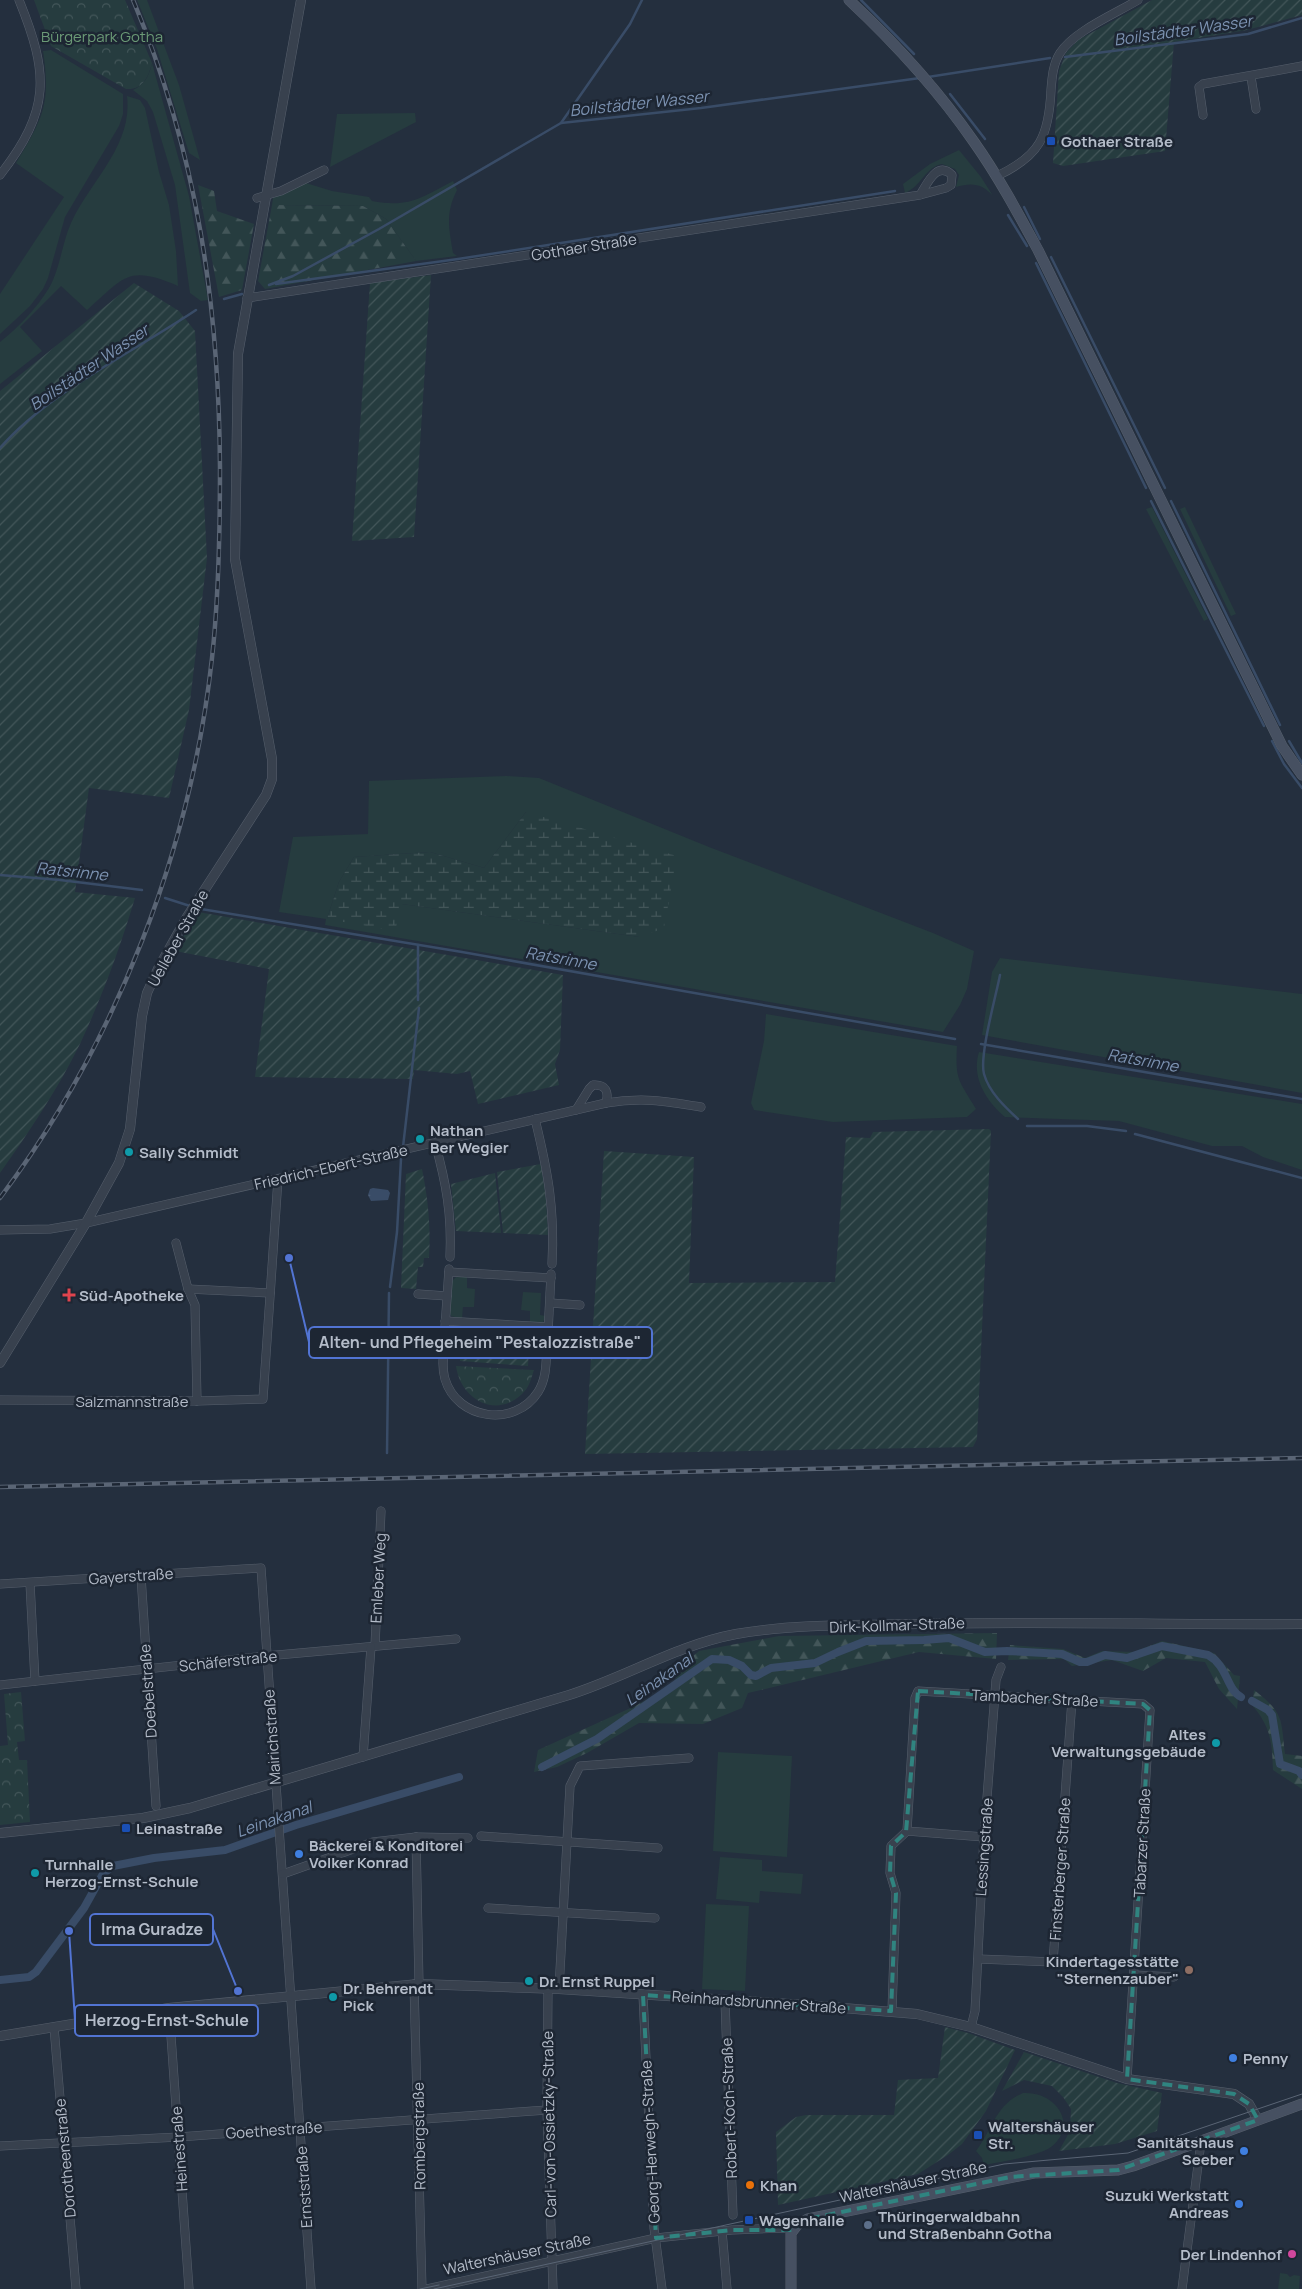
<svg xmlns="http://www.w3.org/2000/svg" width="1302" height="2289" font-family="Manrope,sans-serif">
<defs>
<pattern id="forest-firs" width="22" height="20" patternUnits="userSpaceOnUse" patternTransform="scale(1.25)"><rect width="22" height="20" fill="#263c3f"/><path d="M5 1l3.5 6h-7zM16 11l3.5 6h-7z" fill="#435659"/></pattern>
<pattern id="wetland-marsh" width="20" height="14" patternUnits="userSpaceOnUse" patternTransform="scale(1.25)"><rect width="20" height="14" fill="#263c3f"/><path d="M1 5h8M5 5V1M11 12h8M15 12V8" fill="none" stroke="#435659"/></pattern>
<pattern id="park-crowns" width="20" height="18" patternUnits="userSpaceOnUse" patternTransform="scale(1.25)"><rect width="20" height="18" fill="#263c3f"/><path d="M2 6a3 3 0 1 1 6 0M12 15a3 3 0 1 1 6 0" fill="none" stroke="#435659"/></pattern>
<pattern id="garden-furrows" width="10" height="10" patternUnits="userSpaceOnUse" patternTransform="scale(1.25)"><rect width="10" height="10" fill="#263c3f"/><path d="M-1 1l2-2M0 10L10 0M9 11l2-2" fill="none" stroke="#435659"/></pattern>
<pattern id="water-ripples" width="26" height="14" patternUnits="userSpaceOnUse" patternTransform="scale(1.25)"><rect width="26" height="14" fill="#394c67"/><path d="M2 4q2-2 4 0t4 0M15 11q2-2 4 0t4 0" fill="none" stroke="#53647b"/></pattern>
</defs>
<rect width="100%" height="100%" fill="#242f3e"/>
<g fill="#263c3f" fill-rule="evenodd">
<path d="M137,0H147L179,85L200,160L189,153L157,49Z"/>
<path d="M51,50L123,94V114L119,126L65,217L48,278L43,289L30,306L0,334V294L64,197L16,163C43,118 51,104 43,51Z"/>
<path d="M152,63L189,196L208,300L201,301L190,293L175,185L153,112L147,101L133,90C145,84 149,76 152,63Z"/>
<path d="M127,96L140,100L145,108L159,172L169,205L176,251L178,286C127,264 124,278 87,310L61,286L20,327L42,351L0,384V342C19,327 36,309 49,288C60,269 62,243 71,223C90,181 133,146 127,96Z"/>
<path d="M415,113L416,122L330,167L337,114Z"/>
<path d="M959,150L981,177L993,196C983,184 972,182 956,187L959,175L955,169L942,164C925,167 922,186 905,193L903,184L930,164Z"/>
<path d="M453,181L457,190C445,214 449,228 453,253L457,256L416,261L386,219L363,206L272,205L273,198L306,183L332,191L369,197L372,201C409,208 421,198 453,181Z"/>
<path d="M1152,507L1208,619L1204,621L1146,509Z"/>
<path d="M1185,507L1236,614L1231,616L1180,509Z"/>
<path d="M506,776L539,778L709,847L933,933L974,951L967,989L960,1005L943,1032L325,925L326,919L279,912L293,837L368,834L369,781ZM526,812L640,937L402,904L327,919L339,882L354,857L430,852L484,868Z"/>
<path d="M1000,958L1302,994V1093L982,1035L992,972Z"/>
<path d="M766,1014L957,1046C955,1081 959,1080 976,1109L967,1117L833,1122L754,1110L751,1103L764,1041Z"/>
<path d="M979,1052L1302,1104V1170L1263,1157L1242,1146H1212L1119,1121L1005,1117C986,1101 971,1077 979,1052Z"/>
<path d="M457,1276L467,1277V1288L475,1289L474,1307H463L462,1319L451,1316L449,1309L451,1282Z"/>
<path d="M523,1292L541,1293L540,1315L546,1316L543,1322L530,1323V1311L521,1310Z"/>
<path d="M718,1752L792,1756L787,1857L713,1851Z"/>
<path d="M720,1857L762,1860V1871L803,1874L801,1894L760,1891L759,1903L716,1899Z"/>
<path d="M706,1904L749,1906L745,1991L702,1989Z"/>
<path d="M1023,2093C1056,2091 1079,2125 1051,2147C1039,2156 1000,2162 984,2165L982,2158L976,2151C992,2130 996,2104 1023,2093Z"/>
<path d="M1280,2273L1287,2274L1290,2277L1294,2275L1300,2276L1299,2289H1278Z"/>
</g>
<g fill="url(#forest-firs)">
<path d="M198,185L214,191L217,211L254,224L242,290L219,297Z"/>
<path d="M272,205L363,206L386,219L416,261L265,289L258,281Z"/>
<path d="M997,1633L996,1659L919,1652L748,1693L742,1708L703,1724L639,1723L587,1753L557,1767L534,1772L538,1750L635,1706L671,1686L685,1663L699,1651L779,1636Z"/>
<path d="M1162,1641L1214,1653L1234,1675L1240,1676L1237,1709L1219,1689L1205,1662L1166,1658L1143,1671L1112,1660L1072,1666L1064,1659L1008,1660L1010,1645L1063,1649L1085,1658L1102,1651L1134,1652Z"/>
<path d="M1254,1690C1284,1713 1281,1719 1285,1754L1302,1756V1789L1273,1770C1272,1742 1271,1727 1252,1705Z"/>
</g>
<path fill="url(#wetland-marsh)" d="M526,812L677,856L664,928L640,937L402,904L395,931L327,919L339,882L354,857L430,852L484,868Z"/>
<g fill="url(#park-crowns)">
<path d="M34,0H125L152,63C148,78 142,90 126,89L51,46Z"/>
<path d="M456,1366L534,1370C531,1379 529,1388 522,1394C495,1420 460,1398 456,1366Z"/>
<path d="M21,1692L25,1741L17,1742L19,1760H27L30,1822L0,1825V1746L8,1745L4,1694Z"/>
</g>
<g fill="url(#garden-furrows)">
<path d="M1152,0H1302V15L1247,30L1174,42L1165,151L1063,166L1053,163L1059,71L1066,53L1078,40Z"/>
<path d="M431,275L414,537L352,541L370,283Z"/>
<path d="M134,283L179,311L195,331L207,558L189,710L169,798L89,788L75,892L135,898C120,948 102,997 80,1044C58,1089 29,1132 0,1173V391Z"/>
<path d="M198,912L563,975L560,1050L555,1064L559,1085L478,1104L470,1071L457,1074L414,1070L413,1079L255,1077L269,969L175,951Z"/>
<path d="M989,1129L991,1131L977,1439L973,1447L585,1454L604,1151L694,1157L689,1283L835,1282L846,1137L870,1138L873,1132Z"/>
<path d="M541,1164L546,1199L548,1235L503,1233L497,1172Z"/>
<path d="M422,1169C428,1199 431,1226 429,1258H424L423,1267H418L416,1289L401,1288L406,1174Z"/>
<path d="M495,1173L501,1233L456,1231L451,1184Z"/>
<path d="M462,1327L530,1332L528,1366L460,1361Z"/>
<path d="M945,2027L968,2033L1015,2050L986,2111L962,2144L948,2155L918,2174L778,2205L776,2132L796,2117L806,2115H894L898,2080L938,2078Z"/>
<path d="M1024,2052L1117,2083L1162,2093L1157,2131L1115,2144L1059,2151L1070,2131L1071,2109L1063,2097L1052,2086L1024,2080L1002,2091Z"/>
</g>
<path fill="url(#water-ripples)" d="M373,1188L388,1190L390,1193L388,1200L371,1201L368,1195L370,1189Z"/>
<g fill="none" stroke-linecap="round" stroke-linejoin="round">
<g stroke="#394c67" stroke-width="2.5">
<path d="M861,0L914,54"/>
<path d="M1065,57L1248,34L1302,18"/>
<path d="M928,77L1050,58"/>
<path d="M950,94L985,139"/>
<path d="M561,123L630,24L642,0"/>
<path d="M1024,207L1040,239"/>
<path d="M1008,215L1027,246"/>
<path d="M1051,257L1165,488"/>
<path d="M1036,263L1146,488"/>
<path d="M276,284L458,259L895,191"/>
<path d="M269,285L293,276L379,229L561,123L701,108L920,78"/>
<path d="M224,299L242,294"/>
<path d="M0,448C47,393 135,351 196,310"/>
<path d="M1151,501L1264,726"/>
<path d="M1171,501L1280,725"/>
<path d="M1272,741L1284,764L1302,788"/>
<path d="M1289,741L1302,763"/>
<path d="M0,875L60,880L142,890"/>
<path d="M165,898L190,906"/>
<path d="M195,908L462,952L955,1039"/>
<path d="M1000,975C996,996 979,1056 984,1074C989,1092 1005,1107 1018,1119"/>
<path d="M418,1000V945"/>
<path d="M981,1044L1302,1099"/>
<path d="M1027,1126H1087L1126,1131"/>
<path d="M1135,1134L1302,1178"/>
<path d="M403,1147L419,1008"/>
<path d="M390,1287L397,1232L401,1159"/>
<path d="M387,1453L389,1293"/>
</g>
<g stroke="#394c67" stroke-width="8">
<path d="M1252,1701L1268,1710L1272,1715L1280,1764L1299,1771L1302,1775"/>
<path d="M542,1767L597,1739L712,1659L729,1660L742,1666L751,1675L756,1676L771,1668L815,1663L838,1652L866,1641L924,1640L949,1638L985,1652L1007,1651L1062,1654L1080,1662H1087L1105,1655L1127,1658L1162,1646L1208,1655C1228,1666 1226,1689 1241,1697"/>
<path d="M0,1980L29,1977L36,1972L84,1908L103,1874L113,1866L154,1858L225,1850L296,1825L459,1777"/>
</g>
<defs>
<g id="minor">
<path d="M1251,77L1256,109"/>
<path d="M1203,115L1199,87L1203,84L1302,66"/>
<path d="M0,175C51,110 49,74 19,0"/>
<path d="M997,176C1040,156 1049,136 1051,90C1052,77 1053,64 1060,53C1074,31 1115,14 1138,0"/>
<path d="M257,198L281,191L324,170"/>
<path d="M247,298L920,195L946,188L951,185L952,175C937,160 927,184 920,195"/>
<path d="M576,1110L589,1089L593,1085C606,1084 609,1092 606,1103"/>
<path d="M535,1119C548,1172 555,1210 552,1264"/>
<path d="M435,1143C446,1182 452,1215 450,1257"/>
<path d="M0,1230L50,1229L86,1223L606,1103C643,1097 665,1101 701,1107"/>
<path d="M176,1243L188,1289L195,1305L197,1401"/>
<path d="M449,1272L551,1278"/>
<path d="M188,1289L270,1293"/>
<path d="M418,1294L447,1296"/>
<path d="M550,1303L580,1305"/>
<path d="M445,1321L548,1327"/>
<path d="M445,1327L449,1269"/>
<path d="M548,1333L551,1274"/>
<path d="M445,1337C444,1351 441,1366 445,1379C457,1420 515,1428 538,1392C547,1378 546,1361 547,1344"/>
<path d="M0,1400L197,1401L263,1399L278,1179"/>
<path d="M141,1576L156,1806"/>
<path d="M30,1583L35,1681"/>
<path d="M0,1584L261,1568L311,2289"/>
<path d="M375,1646L381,1511"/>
<path d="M0,1685L266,1656L456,1639"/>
<path d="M363,1757L371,1647"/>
<path d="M481,1836L658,1848"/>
<path d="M416,1837L419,1984"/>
<path d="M984,1837L907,1831L915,1698L918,1691L1143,1704L1150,1710L1127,2079"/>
<path d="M283,1874L373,1842L416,1837L468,1838"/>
<path d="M488,1908L655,1918"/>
<path d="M978,1959L1053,1962L1072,1700"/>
<path d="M1134,1975L1174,1977"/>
<path d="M414,1984L422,2289"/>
<path d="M548,1989L547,2110L553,2289"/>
<path d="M559,1989L570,1786L580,1766L689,1758"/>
<path d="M643,1995L654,2228L662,2289"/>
<path d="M725,2001L733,2215"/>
<path d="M169,2008L189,2289"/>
<path d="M892,2011L896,1893L890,1873L891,1846L907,1831"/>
<path d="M54,2027L76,2289"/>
<path d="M971,2027L975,2011L984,1837L996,1680L1001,1667"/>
<path d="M0,2146L179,2137L547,2110"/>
<path d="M722,2231L727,2289"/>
<path d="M427,2289L656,2238L732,2230L784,2228L792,2230"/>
<path d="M1182,2289L1201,2142"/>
</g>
<g id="tertiary">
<path d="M0,1363L86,1223L119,1163L130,1129L142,1016L147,993L158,969L187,917L266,795L272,779V759L235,559L238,354L301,0"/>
<path d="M0,1833L143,1818L190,1808L569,1695C626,1677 677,1645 736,1634C791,1624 860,1625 917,1624C1045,1621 1174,1625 1302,1624"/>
<path d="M0,2036L169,2008L419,1984L559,1989L806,2005L917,2014L971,2027L1127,2079L1234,2094L1249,2104L1258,2120"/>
</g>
<g id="secondary">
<path d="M849,0C895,43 938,90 974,142C998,176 1018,213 1038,250L1282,746L1302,775"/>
<path d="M791,2289V2233L798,2224L808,2219L1034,2173L1118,2170L1133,2166L1302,2104"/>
</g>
</defs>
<use href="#minor" stroke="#565f6c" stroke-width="9"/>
<use href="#tertiary" stroke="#565f6c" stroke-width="10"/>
<use href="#secondary" stroke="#565f6c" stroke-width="11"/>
<use href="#minor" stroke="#38414e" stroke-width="8"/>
<use href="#tertiary" stroke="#38414e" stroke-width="9"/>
<use href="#secondary" stroke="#465061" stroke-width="10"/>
<g stroke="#5a6575" stroke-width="1">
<path d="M420,2289L439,2285"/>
<path d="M434,2289L1004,2164L1128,2153L1302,2094"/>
</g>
<defs>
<g id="rail">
<path d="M0,1198C116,1043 191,850 212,658C219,595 220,532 220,468C219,304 197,153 133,0"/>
<path d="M0,1487L1302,1458"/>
</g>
</defs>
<use href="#rail" stroke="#5a6575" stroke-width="4.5"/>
<use href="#rail" stroke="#1d2633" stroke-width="2.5" stroke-dasharray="8" stroke-linecap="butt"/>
</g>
<path fill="none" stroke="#308480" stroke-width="4" stroke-dasharray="10 6" stroke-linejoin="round" d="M918,1691L1143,1704L1150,1710L1127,2079L1234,2094L1249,2104L1258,2120L1118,2170L1010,2177L808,2219L792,2230H732L656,2238L643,1995L891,2011L896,1893L890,1873L891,1846L906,1832Z"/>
<g fill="#1a4fb4" stroke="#1d2633" stroke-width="2">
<rect x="1046" y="136" width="10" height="10" rx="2.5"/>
<rect x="121" y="1823" width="10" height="10" rx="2.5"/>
<rect x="973" y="2130" width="10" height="10" rx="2.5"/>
<rect x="744" y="2215" width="10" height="10" rx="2.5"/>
</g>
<g fill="#0f9aa8" stroke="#1d2633" stroke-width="2">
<circle cx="420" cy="1139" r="5"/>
<circle cx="129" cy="1152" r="5"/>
<circle cx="1216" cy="1743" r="5"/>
<circle cx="35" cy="1873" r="5"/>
<circle cx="529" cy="1981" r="5"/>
<circle cx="333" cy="1997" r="5"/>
</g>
<path fill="#e0444e" stroke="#1d2633" stroke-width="2" d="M66.5 1287.5h5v5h5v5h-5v5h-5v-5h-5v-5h5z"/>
<g fill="#3f7fe0" stroke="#1d2633" stroke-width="2">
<circle cx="299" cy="1854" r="5"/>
<circle cx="1233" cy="2058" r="5"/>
<circle cx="1244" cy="2151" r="5"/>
<circle cx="1239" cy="2204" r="5"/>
</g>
<circle fill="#8d6e63" stroke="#1d2633" stroke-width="2" cx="1189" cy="1970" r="5"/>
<circle fill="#e8710a" stroke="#1d2633" stroke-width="2" cx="750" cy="2185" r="5"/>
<circle fill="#5c6f8a" stroke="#1d2633" stroke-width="2" cx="868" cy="2225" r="5"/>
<circle fill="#d1479c" stroke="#1d2633" stroke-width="2" cx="1292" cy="2254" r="5"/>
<g text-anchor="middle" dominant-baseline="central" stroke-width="5" stroke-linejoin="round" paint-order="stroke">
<g font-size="15" fill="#6b9a76" stroke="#1d2633">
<text x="102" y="36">Bürgerpark Gotha</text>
</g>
<g font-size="15" font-weight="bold" fill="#b4bcc9" stroke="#1d2633" text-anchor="start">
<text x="1061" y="141">Gothaer Straße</text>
<text x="430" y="1130">Nathan<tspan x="430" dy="17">Ber Wegier</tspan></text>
<text x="139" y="1152">Sally Schmidt</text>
<text x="79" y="1295">Süd-Apotheke</text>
<text x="1206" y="1734" text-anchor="end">Altes<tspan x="1206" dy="17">Verwaltungsgebäude</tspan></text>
<text x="136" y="1828">Leinastraße</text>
<text x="309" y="1845">Bäckerei &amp; Konditorei<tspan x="309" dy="17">Volker Konrad</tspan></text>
<text x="45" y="1864">Turnhalle<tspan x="45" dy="17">Herzog-Ernst-Schule</tspan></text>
<text x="1179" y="1961" text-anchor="end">Kindertagesstätte<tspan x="1179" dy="17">"Sternenzauber"</tspan></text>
<text x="539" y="1981">Dr. Ernst Ruppel</text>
<text x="343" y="1988">Dr. Behrendt<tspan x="343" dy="17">Pick</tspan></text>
<text x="1243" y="2058">Penny</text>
<text x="988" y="2126">Waltershäuser<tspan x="988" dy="17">Str.</tspan></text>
<text x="1234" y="2142" text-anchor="end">Sanitätshaus<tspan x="1234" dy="17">Seeber</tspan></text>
<text x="760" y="2185">Khan</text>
<text x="1229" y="2195" text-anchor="end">Suzuki Werkstatt<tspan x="1229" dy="17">Andreas</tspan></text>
<text x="878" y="2216">Thüringerwaldbahn<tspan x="878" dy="17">und Straßenbahn Gotha</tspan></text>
<text x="759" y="2220">Wagenhalle</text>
<text x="1282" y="2254" text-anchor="end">Der Lindenhof</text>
</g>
<g font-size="15" fill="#b4bcc9" stroke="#1d2633">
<text transform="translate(584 247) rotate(-9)">Gothaer Straße</text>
<text transform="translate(178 938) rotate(-61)">Uelleber Straße</text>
<text transform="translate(331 1167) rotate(-13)">Friedrich-Ebert-Straße</text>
<text x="132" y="1401">Salzmannstraße</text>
<text transform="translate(131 1576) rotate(-4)">Gayerstraße</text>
<text transform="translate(378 1578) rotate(-87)">Emleber Weg</text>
<text transform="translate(897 1625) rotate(-2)">Dirk-Kollmar-Straße</text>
<text transform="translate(228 1661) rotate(-6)">Schäferstraße</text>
<text transform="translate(148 1691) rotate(-94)">Doebelstraße</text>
<text transform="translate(1035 1698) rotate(3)">Tambacher Straße</text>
<text transform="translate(272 1737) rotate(-94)">Mairichstraße</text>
<text transform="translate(1142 1843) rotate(-87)">Tabarzer Straße</text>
<text transform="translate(984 1847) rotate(-86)">Lessingstraße</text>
<text transform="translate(1060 1869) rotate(-86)">Finsterberger Straße</text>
<text transform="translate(759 2002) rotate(4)">Reinhardsbrunner Straße</text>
<text transform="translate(729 2108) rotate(-92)">Robert-Koch-Straße</text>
<text transform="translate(549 2124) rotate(-91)">Carl-von-Ossietzky-Straße</text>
<text transform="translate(274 2130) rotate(-4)">Goethestraße</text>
<text transform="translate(419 2136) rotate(-91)">Rombergstraße</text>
<text transform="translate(650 2142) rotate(-93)">Georg-Herwegh-Straße</text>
<text transform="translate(179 2149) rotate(-94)">Heinestraße</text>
<text transform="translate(65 2158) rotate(-95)">Dorotheenstraße</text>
<text transform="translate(913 2182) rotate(-12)">Waltershäuser Straße</text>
<text transform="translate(304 2187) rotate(-94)">Ernststraße</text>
<text transform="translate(517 2254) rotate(-12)">Waltershäuser Straße</text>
</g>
<g font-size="16" font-style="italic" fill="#7c92b1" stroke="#1d2633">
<text transform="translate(1183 30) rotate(-8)">Boilstädter Wasser</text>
<text transform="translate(639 103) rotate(-6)">Boilstädter Wasser</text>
<text transform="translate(89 367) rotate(-34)">Boilstädter Wasser</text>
<text transform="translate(72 871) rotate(6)">Ratsrinne</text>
<text transform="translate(561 958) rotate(10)">Ratsrinne</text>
<text transform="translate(1143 1060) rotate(10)">Ratsrinne</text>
<text transform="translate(659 1679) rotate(-35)">Leinakanal</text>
<text transform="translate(274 1819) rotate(-19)">Leinakanal</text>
</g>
</g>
<path fill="none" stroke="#5274d3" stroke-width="2" d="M289 1258L309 1342M238 1991L213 1929M69 1931L75 2020"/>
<g fill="#5274d3" stroke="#1d2633" stroke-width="2">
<circle cx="289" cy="1258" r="5"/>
<circle cx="238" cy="1991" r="5"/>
<circle cx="69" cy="1931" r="5"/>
</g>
<g fill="#1d2633" stroke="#5274d3" stroke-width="2">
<rect x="309" y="1327" width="343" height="31" rx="5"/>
<rect x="90" y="1914" width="123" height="31" rx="5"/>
<rect x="75" y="2005" width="183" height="31" rx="5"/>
</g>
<g font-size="16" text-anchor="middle" font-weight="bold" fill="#b4bcc9">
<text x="480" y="1348">Alten- und Pflegeheim "Pestalozzistraße"</text>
<text x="152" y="1935">Irma Guradze</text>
<text x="167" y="2026">Herzog-Ernst-Schule</text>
</g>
</svg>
